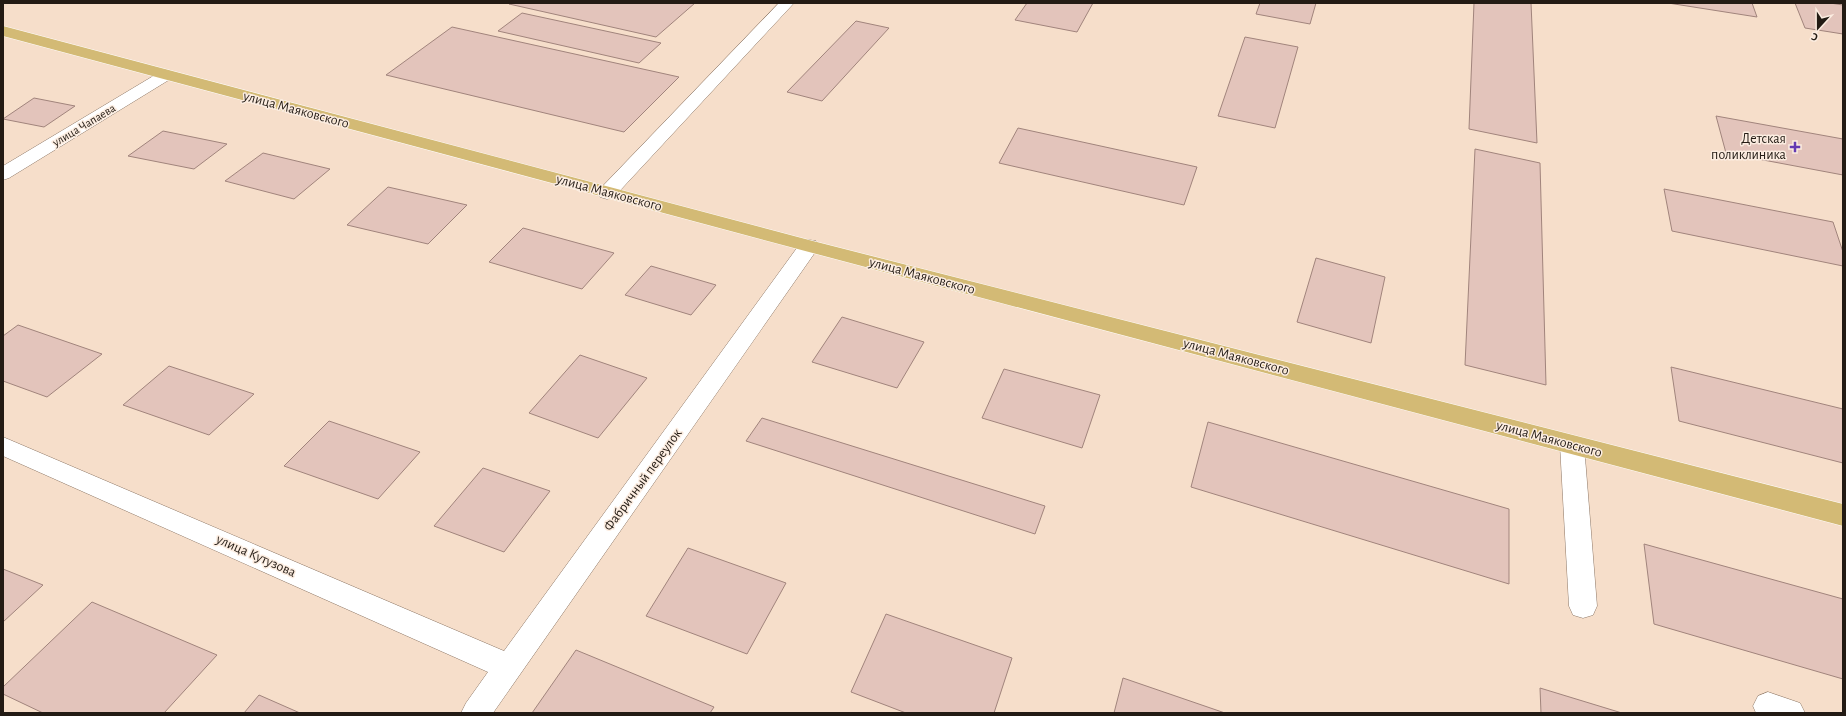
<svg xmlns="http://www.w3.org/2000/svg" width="1846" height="716" font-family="'Alegreya Sans',sans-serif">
<rect width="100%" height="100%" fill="#f6deca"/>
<g fill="#e3c4bb" stroke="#a1847c">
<path d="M511,3H695L656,37L509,4Z"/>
<path d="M1027,3H1093L1077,32L1015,20Z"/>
<path d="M1260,3H1316L1310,24L1256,14Z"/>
<path d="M1474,3H1531L1537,143L1469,129Z"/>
<path d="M1668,3H1752L1757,17Z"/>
<path d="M1795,3H1830L1843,5V34L1805,28Z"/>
<path d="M522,13L661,43L639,63L498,31Z"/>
<path d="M856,21L889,28L822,101L787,92Z"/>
<path d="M452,27L679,77L624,132L386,75Z"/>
<path d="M1245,37L1298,47L1275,128L1218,116Z"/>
<path d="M34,98L75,106L44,127L3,119Z"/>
<path d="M1716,116L1843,139V175L1726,153Z"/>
<path d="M1018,128L1197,167L1184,205L999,163Z"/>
<path d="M163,131L227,144L194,169L128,156Z"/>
<path d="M1475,149L1540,163L1546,385L1465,365Z"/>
<path d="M263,153L330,169L294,199L225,181Z"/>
<path d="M388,187L467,205L428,244L347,225Z"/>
<path d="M1664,189L1833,222L1843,252V266L1672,231Z"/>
<path d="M523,228L614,253L582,289L489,262Z"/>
<path d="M1316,258L1385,277L1371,343L1297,322Z"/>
<path d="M651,266L716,285L691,315L625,295Z"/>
<path d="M842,317L924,342L897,388L812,362Z"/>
<path d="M18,325L102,354L47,397L3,381V336Z"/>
<path d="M580,355L647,378L598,438L529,413Z"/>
<path d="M169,366L254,394L209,435L123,405Z"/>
<path d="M1671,367L1843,409V463L1679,421Z"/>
<path d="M1004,369L1100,395L1082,448L982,418Z"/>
<path d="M762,418L1045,506L1035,534L746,441Z"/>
<path d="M329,421L420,452L378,499L284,466Z"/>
<path d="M1208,422L1509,509V584L1191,487Z"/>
<path d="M483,468L550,491L504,552L434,526Z"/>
<path d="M1644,544L1843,599V679L1654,624Z"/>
<path d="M688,548L786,583L747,654L646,616Z"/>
<path d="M3,569L43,585L3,622Z"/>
<path d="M92,602L217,655L164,713H43L3,694V687Z"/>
<path d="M886,614L1012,658L994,713H906L851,692Z"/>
<path d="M576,650L714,707L710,713H532Z"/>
<path d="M1123,678L1225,713H1114Z"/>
<path d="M1540,688L1622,713H1541Z"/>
<path d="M259,695L300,713H244Z"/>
</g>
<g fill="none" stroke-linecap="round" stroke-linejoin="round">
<defs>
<g id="minor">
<path d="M779,3H794L614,197L607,199L600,197L598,193L600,189Z"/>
<path d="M166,70L172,72L174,75L172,78L9,178L3,180V166L160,72Z"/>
<path d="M809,240L816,241L819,246L816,251L493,713H461L466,703L488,672L3,456V437L504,651L802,241Z"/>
<path d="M1572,436L1580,438L1584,445L1597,606L1593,615L1583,618L1573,615L1569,606L1560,445L1564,438Z"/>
<path d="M1768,692L1800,703L1805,713H1756L1753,706L1758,696Z"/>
</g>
<path id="major" d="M3,26L809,240L1843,504V526L809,252L3,36Z"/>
</defs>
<use href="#minor" stroke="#8d7766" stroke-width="1"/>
<use href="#major" stroke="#fff" stroke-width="1"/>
<use href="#minor" fill="#fff" fill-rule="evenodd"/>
<use href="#major" fill="#d3ba75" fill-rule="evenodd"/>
</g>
<path fill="#633ab2" stroke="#fcede1" stroke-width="1.5" d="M1793 141h4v4h4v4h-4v4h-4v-4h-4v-4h4z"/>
<g text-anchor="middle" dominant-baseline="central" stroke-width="3" stroke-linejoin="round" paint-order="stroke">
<g font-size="12" fill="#231b14" stroke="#fcede1">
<text transform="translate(84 125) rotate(-31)">улица Чапаева</text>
</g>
<g font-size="14" fill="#231b14" stroke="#fcede1">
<text transform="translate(296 110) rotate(15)">улица Маяковского</text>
<text transform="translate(609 193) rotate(15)">улица Маяковского</text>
<text transform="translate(922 276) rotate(15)">улица Маяковского</text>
<text transform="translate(1236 357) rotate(15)">улица Маяковского</text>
<text transform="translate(1549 439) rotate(15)">улица Маяковского</text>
<text transform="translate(643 480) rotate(-54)">Фабричный переулок</text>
<text transform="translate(256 556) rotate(24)">улица Кутузова</text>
</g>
<g font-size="14" fill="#231b14" stroke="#fcede1" text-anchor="end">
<text x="1786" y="139">Детская<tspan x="1786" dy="16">поликлиника</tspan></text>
</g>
</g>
<rect width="1846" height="716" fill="none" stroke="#231b14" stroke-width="8"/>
<g transform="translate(1818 28) rotate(201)" stroke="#fcede1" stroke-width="3" paint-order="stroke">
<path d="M0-3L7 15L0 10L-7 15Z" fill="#231b14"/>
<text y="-6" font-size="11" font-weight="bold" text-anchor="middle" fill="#231b14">С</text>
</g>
</svg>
